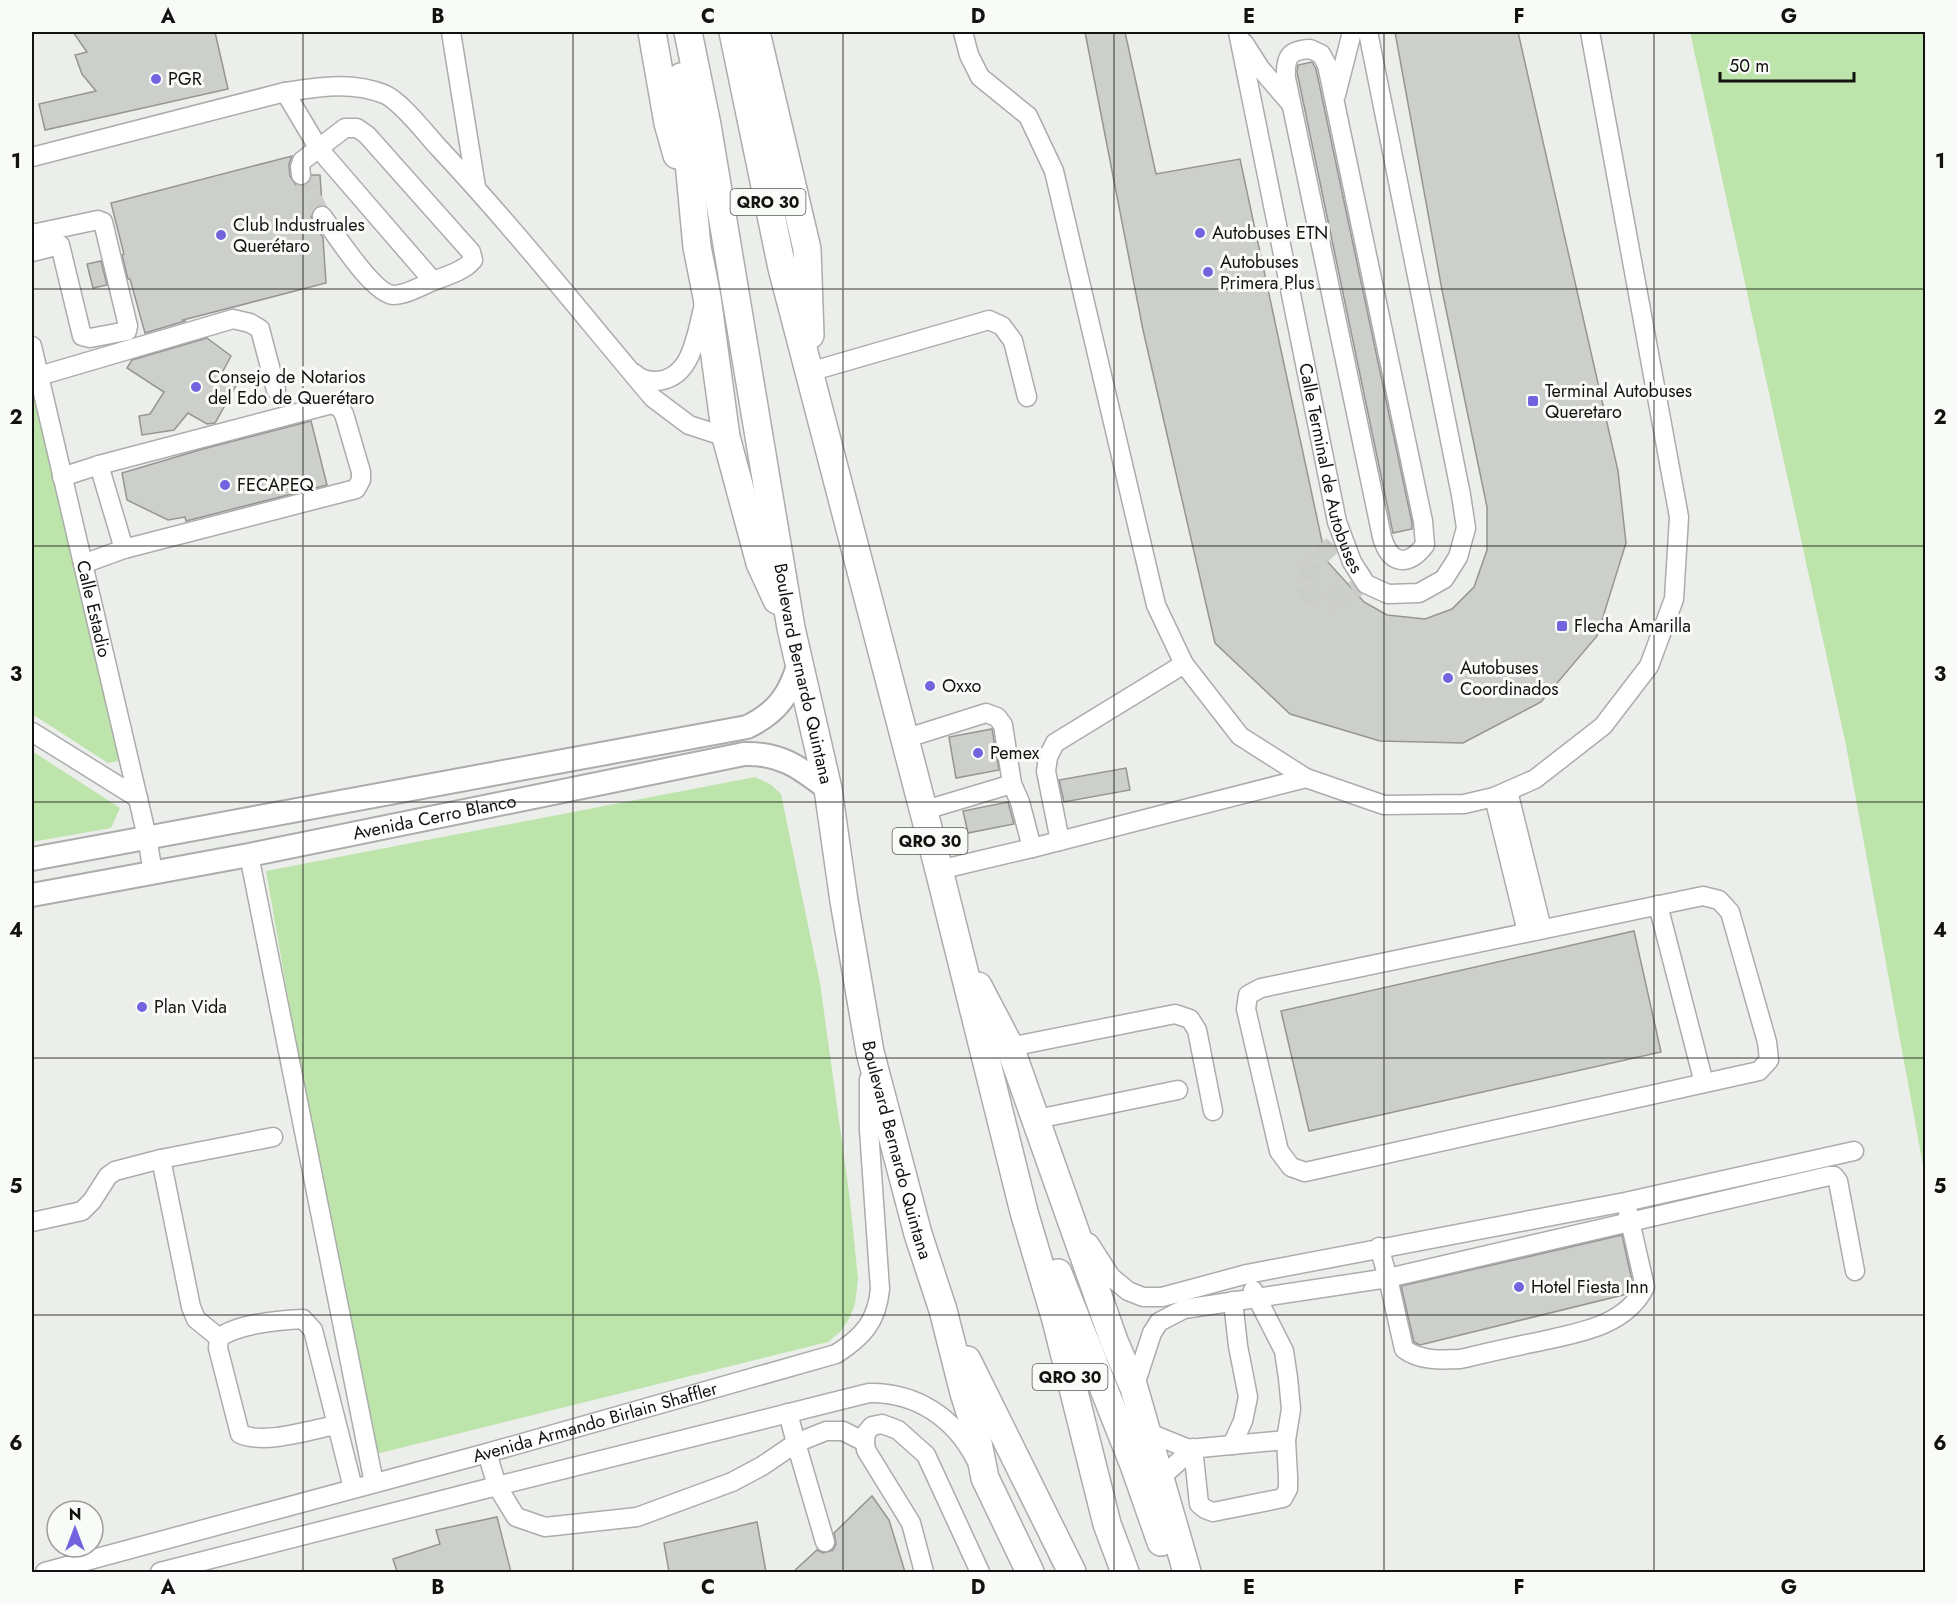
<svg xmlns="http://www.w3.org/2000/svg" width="1957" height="1604" font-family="Jost,sans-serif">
<rect width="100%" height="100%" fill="#eceeeb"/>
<g fill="#bde4aa">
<path d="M1690,32H1925V1176L1846,745Z"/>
<path d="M32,367L120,752L118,761L108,763L32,714Z"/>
<path d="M32,751L120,808L111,828L32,842Z"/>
<path d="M755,777L770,784L781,794L820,983L850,1200L858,1279L855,1304L849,1319L841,1331L828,1342L368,1456L266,871Z"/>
</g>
<g fill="#cdcfcc" stroke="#949693" stroke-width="1.5">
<path d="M73,32H215L228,89L45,130L39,104L96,91L82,74L75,55L87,52Z"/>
<path d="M1085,32H1125L1156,174L1240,159L1326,560L1364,602L1387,615L1425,619L1452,609L1474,587L1487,550V507L1442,290L1395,32H1518L1618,471L1626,543L1597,636L1541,702L1463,743L1380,741L1290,714L1215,643L1143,330Z"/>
<path d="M1312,62L1316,69L1412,523V529L1393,533L1297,72L1298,65Z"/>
<path d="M292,156L289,164L290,176L296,185L302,186L307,184L312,175H320L322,205L315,207L311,217L323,238L326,283L183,320L185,321L145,333L130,279H128L122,255L124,254L111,203Z"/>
<path d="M101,261L107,285L93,288L87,264Z"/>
<path d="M207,338L231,356L223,371L238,382L215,423L207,424L188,413L174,430L142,435L139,416L150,414L164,392L127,368L132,360Z"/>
<path d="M311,421L327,485L186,521L185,517L168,520L127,500L122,473L203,449Z"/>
<path d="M992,729L999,770L956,778L949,737Z"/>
<path d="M1126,768L1130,790L1064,802L1059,780Z"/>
<path d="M1008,802L1014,824L968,833L963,811Z"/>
<path d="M1634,931L1661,1052L1309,1131L1281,1011Z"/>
<path d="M1622,1235L1633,1285L1627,1294L1420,1345L1414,1342L1401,1286Z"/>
<path d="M872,1496L889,1520L905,1572H793L817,1550L823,1553L833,1550L836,1544L834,1533Z"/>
<path d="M497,1517L511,1572H397L393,1559L440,1544L436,1530Z"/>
<path d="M757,1522L766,1572H669L664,1543Z"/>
</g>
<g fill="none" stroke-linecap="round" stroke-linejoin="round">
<g stroke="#cbcdca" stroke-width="18" stroke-dasharray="18 9" stroke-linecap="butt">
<path d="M301,175L322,216"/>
<path d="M1333,544C1317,562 1306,563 1306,590C1329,612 1336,597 1359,587"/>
</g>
<defs>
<g id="minor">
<path d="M451,32L476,187"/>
<path d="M963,32L969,55L980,77L1028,116L1054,171L1156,605L1184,664L1240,736L1306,778L1384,805L1464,804L1494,797L1535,779L1603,726L1649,666L1674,599L1679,517L1590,32"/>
<path id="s1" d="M1238,32L1337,522L1352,562L1366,584L1388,594L1419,593L1444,579L1458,557L1466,528L1461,495L1368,32"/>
<path d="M1244,43L1260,68L1291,104"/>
<path d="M1310,49L1321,54L1327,65L1423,521L1425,545C1408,567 1390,565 1382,537L1286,78C1285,57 1289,50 1310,49Z"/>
<path d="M285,92L319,149L433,281"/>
<path d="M1336,95L1352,32"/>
<path d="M32,157L285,92C319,87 351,81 384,94C401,101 426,134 439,148C514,228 582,314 653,398L689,425L726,437"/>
<path d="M301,175L300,167L302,161L345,128H357L367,135L471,252L473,260C464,271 446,276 433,281C421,286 406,295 393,295C372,293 335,233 322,216"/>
<path d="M32,234L98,220L103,222L128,326L127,331L90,338L82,336L60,245L32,252"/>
<path id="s2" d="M32,346L147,837L153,873"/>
<path d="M809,372L989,320L1002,326L1013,341L1027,397"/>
<path d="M634,373C640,379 648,381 655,381C693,380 696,333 704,305"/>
<path d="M39,376L233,319L250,323L260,329L276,390"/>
<path d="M99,465L124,549"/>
<path d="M62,477L99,465L332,404L340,408L344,414L361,472V480L356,489L124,549L83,564"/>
<path d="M32,732L138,798"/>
<path d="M904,739L986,713L997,717L1003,725L1012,784"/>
<path d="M1508,791L1542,929"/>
<path d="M1494,797L1527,932"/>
<path d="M922,811L1012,784L1020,802L1032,848L939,870"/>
<path d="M1060,841L1046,771L1048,757L1055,743L1184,664"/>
<path d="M1032,848L1306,778"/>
<path d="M249,855L374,1483"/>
<path d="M1703,896L1719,900L1730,912L1767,1042L1769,1060L1759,1071L1305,1172L1291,1167L1279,1151L1246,1009L1248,995L1261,988Z"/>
<path d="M1658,905L1704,1083"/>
<path d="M1010,1047L1175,1014L1190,1019L1197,1030L1213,1111"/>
<path d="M1037,1119L1178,1090"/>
<path d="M32,1222L82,1211L92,1201L108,1176L115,1171L161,1159"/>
<path d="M1089,1243L1111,1277L1128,1291L1143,1297H1162L1247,1274L1625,1202L1854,1151"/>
<path d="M1379,1247L1388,1278L1404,1349C1420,1361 1441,1360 1460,1359C1486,1353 1511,1347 1537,1342C1577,1333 1625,1327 1645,1287L1628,1212"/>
<path d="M219,1338L196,1319L191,1307L161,1159L273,1137"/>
<path d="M1134,1388L1152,1333L1159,1322L1184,1309L1388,1278L1829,1176H1834L1838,1181L1855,1271"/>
<path d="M336,1425C310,1430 265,1445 240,1434L218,1348L219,1338C237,1324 280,1320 303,1319L313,1330L353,1488"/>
<path d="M1147,1432L1189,1449L1286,1440"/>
<path d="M1232,1445L1243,1421L1248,1397L1238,1346L1233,1301"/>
<path d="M1193,1448L1199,1504L1205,1509L1213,1512L1283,1498L1288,1489V1476L1286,1440L1291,1409L1288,1378L1284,1351L1253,1290"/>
<path d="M487,1453L497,1486L516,1517L545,1527L637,1517L732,1482L762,1466L796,1443L788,1413"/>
<path d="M1160,1478L1185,1456L1189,1449"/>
<path d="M825,1542L796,1443L826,1431H843L865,1442"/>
<path id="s3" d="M45,1572L487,1453L836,1354C863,1337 877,1321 880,1289L869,1130V1079"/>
<path d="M160,1572L497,1486L869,1393C916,1392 955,1418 976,1460"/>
<path d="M924,1572L911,1523L866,1450L865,1442L866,1433L872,1426L882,1424L898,1430L926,1455L980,1572"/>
</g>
<g id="major">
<path d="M32,859L747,727C777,713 791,693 799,662"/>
<path id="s4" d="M32,895L249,855L744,754C782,753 800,768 828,789"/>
</g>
<g id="highway">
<path d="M652,32L668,123L677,155"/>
<path id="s5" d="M688,32L707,125L791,628L828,789L844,901L870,1052L918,1234L943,1310L964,1393L975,1428L985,1478L1030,1572"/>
<path d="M733,32L782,268L939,870L1024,1212L1056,1320L1107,1524L1125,1572"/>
<path d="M756,32L807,249L810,335"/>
<path d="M681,77L697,247L707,297L726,437L760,563L777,600"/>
<path d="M978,986L1010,1047L1114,1341L1134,1388L1187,1572"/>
<path d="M1058,1273L1134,1465L1161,1542"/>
<path d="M967,1360L1072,1572"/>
</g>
</defs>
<use href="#minor" stroke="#abadaa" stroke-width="21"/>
<use href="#major" stroke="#abadaa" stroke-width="26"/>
<use href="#highway" stroke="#abadaa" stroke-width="30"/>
<use href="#minor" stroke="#fff" stroke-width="18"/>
<use href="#major" stroke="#fff" stroke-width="22"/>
<use href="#highway" stroke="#fff" stroke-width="27"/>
</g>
<path fill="none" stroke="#121311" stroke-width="1.5" stroke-opacity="0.55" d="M303,32V1572M573,32V1572M843,32V1572M1114,32V1572M1384,32V1572M1654,32V1572M32,289H1926M32,546H1926M32,802H1926M32,1058H1926M32,1315H1926"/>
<g fill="#7463de" stroke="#f9fbf8" stroke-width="2">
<circle cx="156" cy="79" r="6"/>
<circle cx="1200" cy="233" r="6"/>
<circle cx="221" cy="235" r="6"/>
<circle cx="1208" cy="272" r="6"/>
<circle cx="196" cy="387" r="6"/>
<rect x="1527" y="395" width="12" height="12" rx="3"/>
<circle cx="225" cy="485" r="6"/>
<rect x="1556" y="620" width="12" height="12" rx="3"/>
<circle cx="1448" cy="678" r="6"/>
<circle cx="930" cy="686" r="6"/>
<circle cx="978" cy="753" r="6"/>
<circle cx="142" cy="1007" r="6"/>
<circle cx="1519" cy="1287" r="6"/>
</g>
<g text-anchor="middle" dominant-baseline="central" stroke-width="6" stroke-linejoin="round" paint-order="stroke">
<g fill="#f9fbf8" stroke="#575956" stroke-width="1.5">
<rect x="730.5" y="189" width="75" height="26" rx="4.5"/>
<rect x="892.5" y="828" width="75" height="26" rx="4.5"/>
<rect x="1032.5" y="1364" width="75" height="26" rx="4.5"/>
</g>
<g font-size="16" font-weight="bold" fill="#121311">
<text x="768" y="202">QRO 30</text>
<text x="930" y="841">QRO 30</text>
<text x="1070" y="1377">QRO 30</text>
</g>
<g font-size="18" fill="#121311" stroke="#f9fbf8" text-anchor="start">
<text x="168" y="79">PGR</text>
<text x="233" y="225">Club Industruales<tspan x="233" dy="21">Querétaro</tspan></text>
<text x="1212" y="233">Autobuses ETN</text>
<text x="1220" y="262">Autobuses<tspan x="1220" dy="21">Primera Plus</tspan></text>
<text x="208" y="377">Consejo de Notarios<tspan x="208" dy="21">del Edo de Querétaro</tspan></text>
<text x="1545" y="391">Terminal Autobuses<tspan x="1545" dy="21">Queretaro</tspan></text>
<text x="237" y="485">FECAPEQ</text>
<text x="1574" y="626">Flecha Amarilla</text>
<text x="1460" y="668">Autobuses<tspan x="1460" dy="21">Coordinados</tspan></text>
<text x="942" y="686">Oxxo</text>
<text x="990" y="753">Pemex</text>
<text x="154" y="1007">Plan Vida</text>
<text x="1531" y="1287">Hotel Fiesta Inn</text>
</g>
<g font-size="18" fill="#121311" stroke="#f9fbf8">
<text stroke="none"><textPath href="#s1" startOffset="446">Calle Terminal de Autobuses</textPath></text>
<text stroke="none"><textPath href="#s2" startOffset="270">Calle Estadio</textPath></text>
<text stroke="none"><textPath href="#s5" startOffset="652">Boulevard Bernardo Quintana</textPath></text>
<text stroke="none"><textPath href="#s4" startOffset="410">Avenida Cerro Blanco</textPath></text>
<text stroke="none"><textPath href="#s5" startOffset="1138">Boulevard Bernardo Quintana</textPath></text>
<text stroke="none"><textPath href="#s3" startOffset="570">Avenida Armando Birlain Shaffler</textPath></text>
</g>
</g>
<rect width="1957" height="1604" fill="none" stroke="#f9fbf8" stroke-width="66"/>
<g transform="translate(75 1529)"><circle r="28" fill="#f9fbf8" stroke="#9d9e9c" stroke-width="1.5"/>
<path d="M0-4.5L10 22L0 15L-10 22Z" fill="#7463de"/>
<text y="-9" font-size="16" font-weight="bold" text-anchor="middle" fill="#121311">N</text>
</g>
<path d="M1720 72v9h134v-9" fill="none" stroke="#121311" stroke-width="3"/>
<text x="1729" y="72" font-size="18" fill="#121311" stroke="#f9fbf8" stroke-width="4.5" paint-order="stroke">50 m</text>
<rect x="33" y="33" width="1891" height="1538" fill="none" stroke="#121311" stroke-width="2"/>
<g font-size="20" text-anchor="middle" font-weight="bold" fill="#121311">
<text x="168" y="23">A</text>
<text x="438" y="23">B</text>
<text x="708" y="23">C</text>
<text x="978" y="23">D</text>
<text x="1249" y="23">E</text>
<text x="1519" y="23">F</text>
<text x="1789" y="23">G</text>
<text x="16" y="168">1</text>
<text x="1940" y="168">1</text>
<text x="16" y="424">2</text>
<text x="1940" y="424">2</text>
<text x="16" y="681">3</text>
<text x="1940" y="681">3</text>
<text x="16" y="937">4</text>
<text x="1940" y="937">4</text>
<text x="16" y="1193">5</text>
<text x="1940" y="1193">5</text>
<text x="16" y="1450">6</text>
<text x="1940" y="1450">6</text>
<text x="168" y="1594">A</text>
<text x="438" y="1594">B</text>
<text x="708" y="1594">C</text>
<text x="978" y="1594">D</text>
<text x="1249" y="1594">E</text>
<text x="1519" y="1594">F</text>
<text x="1789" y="1594">G</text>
</g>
</svg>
